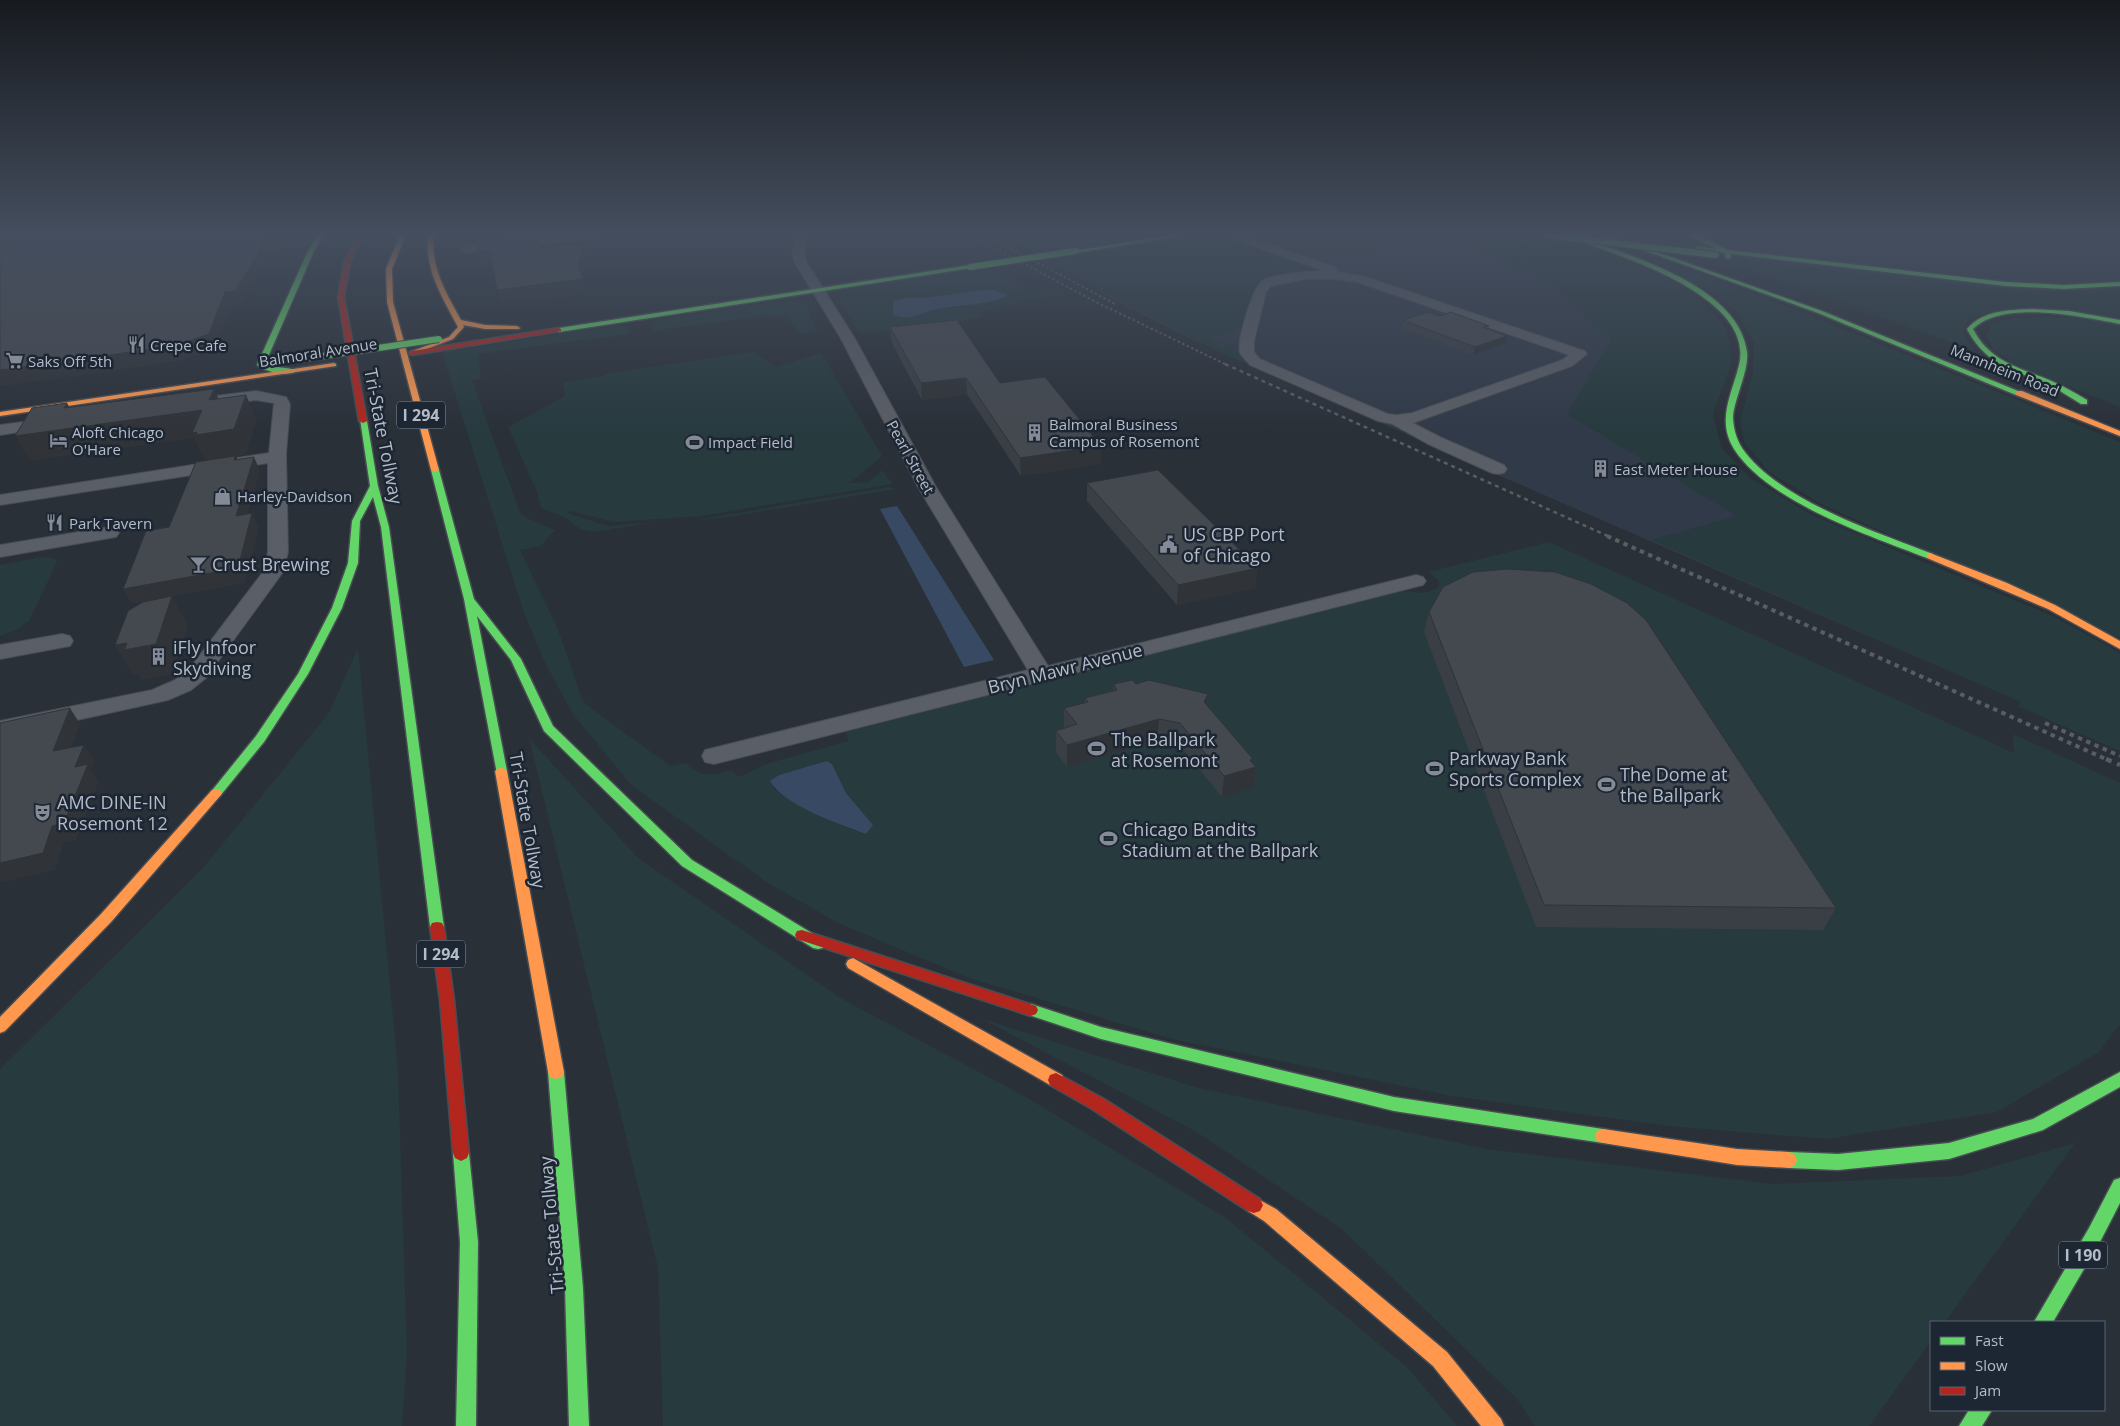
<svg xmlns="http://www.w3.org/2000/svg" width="2120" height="1426" font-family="'Open Sans',sans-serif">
<rect width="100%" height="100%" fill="#2a3038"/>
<path fill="#313a48" d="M986,232H2120V297L2009,294L1582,244L1705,441L1743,480L2120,751L2018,706L2021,702L1484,469L1185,336L1102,293L1082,254L1058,243Z"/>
<g fill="#273a3e" fill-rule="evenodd">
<path d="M986,232H1139L1022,250Z"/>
<path d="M1246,232H1509L1575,240L1675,282L1703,301L1727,330L1732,362L1713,413L1721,447L1749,477L1812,515L2055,617L2120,653V751L2018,706L2021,702L1652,540L1737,516L1567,414L1612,338L1599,331L1550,282L1458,239L1365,250L1344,249L1296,253H1289L1246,236Z"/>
<path d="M1639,232C1657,232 1684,230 1696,245L1673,243Z"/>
<path d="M1198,235L1232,238L1324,272L1262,282L1255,289L1245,326L1210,338L1219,343L1213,345L1220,348L1241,342L1259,367L1484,469L1215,350L1041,259Z"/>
<path d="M1595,243L1620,246L1768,299L2120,442V638L1821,504L1769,472L1744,442L1740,422L1753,371L1754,341L1736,312L1708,290Z"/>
<path d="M1715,257L2014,291L2120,292V319L1995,311L1974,317L1966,323L1963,332L1973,350Z"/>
<path d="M989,267L1047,297L979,312L984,316L951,323L865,333L859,332L839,301L841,292L849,288ZM982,290H994L967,307L935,310L925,312L906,298H925Z"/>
<path d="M789,300L805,303L818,332L799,334L787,315L770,317L768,315L653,331L651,324L656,320Z"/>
<path d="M2054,317L2094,320L2120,325V407L2022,368L1993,350L1986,335L1992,324L2014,318Z"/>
<path d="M621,325L627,327L630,334L478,354L481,379L472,380L520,513L527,518L555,530L541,546L520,550L557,627L583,702L670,766L686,763C698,778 714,776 731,770L739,777L769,763L849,741L845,732L1403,591L1425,593L1439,587V581L1428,572L1549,542L2014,753L2013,734L2120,783V1024L2099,1052L1997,1112L1827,1139L1669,1126L1452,1096L1172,1039L969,978L838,923L765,881L631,785L573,714L544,661L523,610L442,352ZM832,764L846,793L873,825L866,834C832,823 802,809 773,788Z"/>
<path d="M753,352L776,367L821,353L882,456L850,483L868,482L882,470L893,484L701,516L613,522L571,511L567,513L609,526L657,522L595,532L580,529L566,518L541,508L537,492L508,427L565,396L563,382L604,376V374Z"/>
<path d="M889,487L896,489L722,518L697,520Z"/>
<path d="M42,557L55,559L57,562L29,621L16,630L0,636V565Z"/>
<path d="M358,648L398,1070L407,1354L402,1426H0V1069L204,867L329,713Z"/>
<path d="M529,738L638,858L842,999L1026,1097L1226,1218L1407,1367L1457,1426H663L658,1268Z"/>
<path d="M980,1018L1198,1088L1487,1149L1771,1184L1960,1176L2075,1143L1945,1322H1931V1341L1869,1426H1535L1518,1400L1342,1229L1195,1131Z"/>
</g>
<g fill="#384963">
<path d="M982,290H994L1007,294L1006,297C982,305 961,305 937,309C920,312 912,322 893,315V301L906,298H925Z"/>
<path d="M897,506L994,660L964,667L880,509Z"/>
<path d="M827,761L832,764L846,793L873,825L866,834C841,825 783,805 770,781L779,775Z"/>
</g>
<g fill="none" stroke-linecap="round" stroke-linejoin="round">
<defs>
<g id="street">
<path d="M581,232H620L615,235L466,253L460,249L466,245Z"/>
<path d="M796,232H808L804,253L807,263L854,337L936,487L1048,666L1416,575L1423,577L1426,581L1423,585L714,764L705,762L702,756L705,750L1028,670L918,487L840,337L795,263L792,253Z"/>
<path d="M1228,232H1242L1252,239L1336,267L1337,272L1363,276L1585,351L1587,354L1572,366L1413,423L1440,437L1504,465L1507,469L1504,473L1498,474L1492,473L1428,444L1392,424L1378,421L1250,365C1247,361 1242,357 1240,353C1236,342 1253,286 1263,280C1273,274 1311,271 1324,271L1244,243ZM1307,279H1333L1357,282L1569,355L1562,360L1412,413L1397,415L1388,414L1260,359L1254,352V341L1266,292L1271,286Z"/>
<path d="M256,391L286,397L290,404L286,454L288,552L283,572L206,678L191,690L168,700L0,737V721L152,690L175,680L190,668L263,572L268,552V463L0,505V495L269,453L274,403L256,400L215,406L209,404L207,401L209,398L215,396Z"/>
<path d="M53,418L59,420L61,423L59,426L0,435V425Z"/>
<path d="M109,527L116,529L119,533L116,537L0,557V545Z"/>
<path d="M62,634L70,636L73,641L70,646L0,659V645Z"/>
</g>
<g id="fast">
<path d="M322,232H328L321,239L314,251L265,364C275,369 288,366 297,371C287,377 266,372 257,365L308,251L317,237Z"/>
<path d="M1190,232H1206L1076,253L1073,251Z"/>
<path d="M1522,232H1540L1559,236L1556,238Z"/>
<path d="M1593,232H1601L1822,311L2023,393L2016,395L1818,313Z"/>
<path d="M1678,232C1696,232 1712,242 1728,250L2006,282L2063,285L2120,282V286L2063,289L2006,286L1731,254V257L1728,259L1725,257V253L1695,249L1697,246L1717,249Z"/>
<path d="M1570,236C1583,236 1598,244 1610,248C1658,265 1740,295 1747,352C1749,370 1735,397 1733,416C1733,426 1736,439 1742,448C1778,500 1876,532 1933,554V558H1927C1870,536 1768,502 1734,449C1716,420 1732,394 1739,365C1756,296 1618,255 1570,238Z"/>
<path d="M970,265L972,268L559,332L556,330L559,328Z"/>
<path d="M2032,309L2069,311L2120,320V324C2083,317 2003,299 1973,329C1991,364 2023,368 2056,383C2067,388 2077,394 2087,400V404H2081C2071,398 2061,391 2051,386C2016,370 1986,366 1967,329C1983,310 2009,310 2032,309Z"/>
<path d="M360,419L367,421L378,486L389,527L444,927L442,931L437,932L432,931L430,927L381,527L373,497L360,521L358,563L342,608L308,674L264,742L220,796H212L210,793L256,736L298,674L332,608L348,563L352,521L370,486Z"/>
<path d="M432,468H438L439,470L474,599L521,659L553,726L692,860L823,940L825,944L823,948L818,949L813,948L682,866L544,731L511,660L477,616L507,771L501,775L497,774L464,599L431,470Z"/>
<path d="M1031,1004L1101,1027L1394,1097L1603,1129L1609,1131L1611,1136L1609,1141L1603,1143L1394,1111L1101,1039L1026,1014L1024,1010L1026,1006Z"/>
<path d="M556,1065L562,1067L564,1072L583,1288L589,1426H569L565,1288L548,1072L550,1067Z"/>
<path d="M2120,1072V1087L2043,1130L1949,1159L1838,1170L1789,1168L1783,1165L1781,1160L1783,1155L1789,1152L1838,1154L1949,1143L2033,1119Z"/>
<path d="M461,1145L467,1148L469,1153L478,1242L476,1426H456L460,1242L453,1153L455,1148Z"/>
<path d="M2120,1178V1203L2101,1240L2053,1322H2034L2089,1228L2114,1180Z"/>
<path d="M1969,1410H1992L1982,1426H1959Z"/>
</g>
<g id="slow">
<path d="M401,232H407L392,269L393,302L439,470L435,472L431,470L387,302L386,269Z"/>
<path d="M428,232H434C430,267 445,291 461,320L485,325L517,326L520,328L519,329H485L463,325L464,327L453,339L414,354H410V352L449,337L458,327C441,295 424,269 428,232Z"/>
<path d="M334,363L336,364V366L0,416V412Z"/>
<path d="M2016,391H2022L2120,431V436L2016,395Z"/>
<path d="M1930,553L2007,583L2055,605L2120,641V649L2048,609L1927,558V554Z"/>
<path d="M501,767L507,771L564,1072L562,1077L556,1079L550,1077L548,1072L495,771Z"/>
<path d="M216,789L220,790L222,793L220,796L111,922L5,1031L0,1033V1017L101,914L212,790Z"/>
<path d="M853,958L1062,1075L1064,1080L1062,1085L1056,1087L1050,1085L848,968L846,964L848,960Z"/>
<path d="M1603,1129L1737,1149L1789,1152L1795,1155L1797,1160L1795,1165L1789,1168L1737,1165L1603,1143L1597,1141L1595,1136L1597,1131Z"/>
<path d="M1254,1197L1276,1209L1447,1352L1501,1419L1504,1426H1481L1433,1366L1264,1221L1248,1211L1245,1205L1248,1199Z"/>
</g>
<g id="jam">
<path d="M359,232H364L350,263L344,297L367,421L363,423L359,421L338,297L344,263Z"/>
<path d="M559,328L561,329V331L412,355L409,353L412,351Z"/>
<path d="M437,922L442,923L444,927L454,1000L469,1153L467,1158L461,1161L455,1158L453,1153L440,1000L430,927L432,923Z"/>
<path d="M802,930L1036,1006L1038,1010L1036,1014L1031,1016L797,939L795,935L797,931Z"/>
<path d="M1056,1073L1104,1099L1260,1199L1263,1205L1260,1211L1254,1213L1248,1211L1092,1109L1050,1085L1048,1080L1050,1075Z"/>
</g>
</defs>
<use href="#street" stroke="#484c53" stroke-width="2"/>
<use href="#fast" stroke="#484c53" stroke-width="3"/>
<use href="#slow" stroke="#484c53" stroke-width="3"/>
<use href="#jam" stroke="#484c53" stroke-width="3"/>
<use href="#street" fill="#5a5e66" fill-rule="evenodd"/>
<use href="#fast" fill="#63d668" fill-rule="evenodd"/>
<use href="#slow" fill="#ff974d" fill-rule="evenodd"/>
<use href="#jam" fill="#b3261e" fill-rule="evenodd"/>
<g stroke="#595d64" stroke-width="2" stroke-dasharray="2.5 2.5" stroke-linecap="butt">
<path d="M964,232L1096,302L1227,365"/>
<path d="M980,232L1115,304"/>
</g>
<path stroke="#595d64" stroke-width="2.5" stroke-dasharray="4 4" stroke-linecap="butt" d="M1225,364L1610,537"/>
<g stroke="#595d64" stroke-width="4" stroke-dasharray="4.5 4.5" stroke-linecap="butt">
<path d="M1607,536L2108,760"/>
<path d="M2045,723L2120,756"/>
</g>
<path stroke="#595d64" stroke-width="4.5" stroke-dasharray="6 6" stroke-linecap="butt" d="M2106,759L2120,765"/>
<defs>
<g id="fast-bridge">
<path d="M1556,236L1716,255"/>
<path d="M970,267L1076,251"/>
<path d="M303,359L439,339"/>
</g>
</defs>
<use href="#fast-bridge" stroke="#484c53" stroke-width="8" stroke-linecap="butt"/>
<use href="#fast-bridge" stroke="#63d668" stroke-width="6"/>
</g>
<g fill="#3a3f45">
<path d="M1402,320L1489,329L1507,336L1505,344L1473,355L1401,328Z"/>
<path d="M890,327L1000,383L1101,464L1021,476L967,394L922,400L892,343Z"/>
<path d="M1087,483L1255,588L1177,605L1087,501Z"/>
<path d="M1429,612L1836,908L1823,930L1536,927L1424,632Z"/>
<path d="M1114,684H1136L1208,694L1207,706L1256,767L1253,788L1222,797L1179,744L1157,740L1067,767L1056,752V731L1064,728V708L1085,703V698L1113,690Z"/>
</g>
<g fill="#303338">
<path d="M277,232H290L286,243L266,256L262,268L240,305L231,306L215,348L184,360L71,377L0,386V370L225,292L261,243Z"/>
<path d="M477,232H522L523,237L480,242Z"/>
<path d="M584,246L588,259L581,278L578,264Z"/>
<path d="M490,250L494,263L482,265L478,251Z"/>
<path d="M583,279L587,294L501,304L497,290Z"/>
<path d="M1507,336L1505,344L1473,355L1475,347Z"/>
<path d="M966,378L967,394L922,400L921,383Z"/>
<path d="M214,389L225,413L209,400Z"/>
<path d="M246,395L257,420L246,455L236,456L242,469L208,461L207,458L204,459L194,438L30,461L15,436L64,408L67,403L80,427Z"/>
<path d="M1101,446V464L1021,476L1020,458Z"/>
<path d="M254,457L260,471L243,530L236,516Z"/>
<path d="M252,513L259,527L245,583L132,604L123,589Z"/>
<path d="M1258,568L1255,588L1177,605L1178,585Z"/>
<path d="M172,596L188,625L173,674L142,680L138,674L133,675L115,645L127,643Z"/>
<path d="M1208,694L1206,715L1204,702Z"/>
<path d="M70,708L80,724L64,767L53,751Z"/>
<path d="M1159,719L1157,740L1067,767V745Z"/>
<path d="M84,745L95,761L91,770L99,781L76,840L64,842L55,870L0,883V863L75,767Z"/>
<path d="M1253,759L1252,767H1256L1253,788L1222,797L1224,776L1250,760Z"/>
</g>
<g fill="#444950" stroke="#303338">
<path d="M10,232H277L261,243L257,255L235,291L225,292L209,334L177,345L62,362L0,370V233Z"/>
<path d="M521,234L522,236L536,235L540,248L573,245L584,246L578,264L583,279L497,290L490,250L478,251L477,240Z"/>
<path d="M1429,312L1439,316L1451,312L1489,326L1483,327L1507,336L1475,347L1402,320Z"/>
<path d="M957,320L1000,383L1045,377L1101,446L1020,458L966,378L921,383L890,327Z"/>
<path d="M214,389L209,400L246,395L234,429L196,435L197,432L192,433L202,410L15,436L32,408L67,403L64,408Z"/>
<path d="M235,456L234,460L254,457L236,516L252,513L238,568L123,589L146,531L169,527L196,462Z"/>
<path d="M1158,470L1258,568L1178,585L1087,483Z"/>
<path d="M1508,569L1555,572L1591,584L1627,603L1646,620L1836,908L1544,905L1429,612L1443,587L1473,572Z"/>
<path d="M172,596L156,644L124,650L127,643L115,645L128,611L143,602Z"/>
<path d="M1132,680L1136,684L1149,680L1208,694L1204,702L1253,759L1250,760L1256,767L1224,776L1180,723L1159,719L1067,745L1056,731L1077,724L1064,708L1088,702L1085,698L1117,690L1114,684Z"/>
<path d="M70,708L53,751L84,745L75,767L88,764L64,823L52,826L43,853L0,863V723Z"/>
</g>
<linearGradient id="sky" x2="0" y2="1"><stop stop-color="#171a1f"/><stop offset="0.54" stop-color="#444e5e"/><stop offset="1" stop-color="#444e5e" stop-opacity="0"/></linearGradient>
<rect width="2120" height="432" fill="url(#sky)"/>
<defs>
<symbol id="restaurant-bare" viewBox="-9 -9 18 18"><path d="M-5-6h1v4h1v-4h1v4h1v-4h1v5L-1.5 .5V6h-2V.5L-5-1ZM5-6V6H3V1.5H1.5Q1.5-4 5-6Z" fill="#848b96" stroke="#1d2633" stroke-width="2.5" paint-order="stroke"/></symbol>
<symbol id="supermarket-bare" viewBox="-9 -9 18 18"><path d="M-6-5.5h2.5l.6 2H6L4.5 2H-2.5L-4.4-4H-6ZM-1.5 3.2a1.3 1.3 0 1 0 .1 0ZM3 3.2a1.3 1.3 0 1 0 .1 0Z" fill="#848b96" stroke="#1d2633" stroke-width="2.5" paint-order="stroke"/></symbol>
<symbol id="building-bare" viewBox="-9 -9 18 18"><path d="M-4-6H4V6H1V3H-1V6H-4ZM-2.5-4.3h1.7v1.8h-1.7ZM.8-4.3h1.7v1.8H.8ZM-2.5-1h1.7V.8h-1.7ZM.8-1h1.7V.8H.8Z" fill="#848b96" stroke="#1d2633" stroke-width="2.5" paint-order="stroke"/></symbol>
<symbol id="hotel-bare" viewBox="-9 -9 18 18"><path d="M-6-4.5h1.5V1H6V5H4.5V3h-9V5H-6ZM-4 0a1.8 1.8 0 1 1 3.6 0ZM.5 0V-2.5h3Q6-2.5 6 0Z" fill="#848b96" stroke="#1d2633" stroke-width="2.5" paint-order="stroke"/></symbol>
<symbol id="stadium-bare" viewBox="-9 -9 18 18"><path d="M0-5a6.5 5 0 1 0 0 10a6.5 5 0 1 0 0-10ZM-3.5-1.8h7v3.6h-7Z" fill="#848b96" stroke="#1d2633" stroke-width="2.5" paint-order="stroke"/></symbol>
<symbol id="shop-bare" viewBox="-9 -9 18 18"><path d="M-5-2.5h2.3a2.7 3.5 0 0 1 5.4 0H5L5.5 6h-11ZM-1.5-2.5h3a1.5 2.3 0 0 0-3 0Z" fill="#848b96" stroke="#1d2633" stroke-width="2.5" paint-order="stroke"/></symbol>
<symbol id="civic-bare" viewBox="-9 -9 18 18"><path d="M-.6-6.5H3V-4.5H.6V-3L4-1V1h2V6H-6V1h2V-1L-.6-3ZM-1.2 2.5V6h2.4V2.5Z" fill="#848b96" stroke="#1d2633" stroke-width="2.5" paint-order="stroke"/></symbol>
<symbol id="bar-bare" viewBox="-9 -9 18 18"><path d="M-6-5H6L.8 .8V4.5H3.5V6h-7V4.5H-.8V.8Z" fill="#848b96" stroke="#1d2633" stroke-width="2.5" paint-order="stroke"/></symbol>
<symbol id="theatre-bare" viewBox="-9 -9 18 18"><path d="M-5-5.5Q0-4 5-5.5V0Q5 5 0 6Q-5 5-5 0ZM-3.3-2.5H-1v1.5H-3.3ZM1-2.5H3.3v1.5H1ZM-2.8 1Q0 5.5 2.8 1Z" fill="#848b96" stroke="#1d2633" stroke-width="2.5" paint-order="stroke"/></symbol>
</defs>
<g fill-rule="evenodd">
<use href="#restaurant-bare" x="124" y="332" width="25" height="25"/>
<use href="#supermarket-bare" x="2" y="348" width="25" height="25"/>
<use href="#building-bare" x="1022" y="420" width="25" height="25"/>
<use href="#hotel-bare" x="46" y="428" width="25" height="25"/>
<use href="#stadium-bare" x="682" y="430" width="25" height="25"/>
<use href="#building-bare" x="1588" y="456" width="25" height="25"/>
<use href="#shop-bare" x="210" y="484" width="25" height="25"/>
<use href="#restaurant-bare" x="42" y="510" width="25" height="25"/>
<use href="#civic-bare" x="1156" y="532" width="25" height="25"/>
<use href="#bar-bare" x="186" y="552" width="25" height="25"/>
<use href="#building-bare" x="146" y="644" width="25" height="25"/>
<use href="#stadium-bare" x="1084" y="736" width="25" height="25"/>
<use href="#stadium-bare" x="1422" y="756" width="25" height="25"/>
<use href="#stadium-bare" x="1594" y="772" width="25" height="25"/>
<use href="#theatre-bare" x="30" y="800" width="25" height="25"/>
<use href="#stadium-bare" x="1096" y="826" width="25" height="25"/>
</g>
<g text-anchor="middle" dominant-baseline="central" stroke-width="5" stroke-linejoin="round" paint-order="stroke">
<g font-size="15" fill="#b4bcc9" stroke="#1d2633" text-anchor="start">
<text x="150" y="345">Crepe Cafe</text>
<text x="28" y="361">Saks Off 5th</text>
<text x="1049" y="424">Balmoral Business<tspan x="1049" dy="17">Campus of Rosemont</tspan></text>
<text x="72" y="432">Aloft Chicago<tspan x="72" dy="17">O'Hare</tspan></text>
<text x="708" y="442">Impact Field</text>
<text x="1614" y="469">East Meter House</text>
<text x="237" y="496">Harley-Davidson</text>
<text x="69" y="523">Park Tavern</text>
</g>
<g font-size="15" fill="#b4bcc9" stroke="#1d2633">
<text transform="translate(318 352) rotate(-9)">Balmoral Avenue</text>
<text transform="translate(2005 370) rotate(22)">Mannheim Road</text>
<text transform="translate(911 457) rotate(61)">Pearl Street</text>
</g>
<g fill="#1d2633" stroke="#878f9c" stroke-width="1">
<rect x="397" y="401.5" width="48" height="27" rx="4"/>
<rect x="417" y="940.5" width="48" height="27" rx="4"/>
<rect x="2059" y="1241.5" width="48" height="27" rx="4"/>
</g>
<g font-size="16" font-weight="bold" fill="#b4bcc9">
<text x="421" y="415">I 294</text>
<text x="441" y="954">I 294</text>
<text x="2083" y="1255">I 190</text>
</g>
<g font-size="18" fill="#b4bcc9" stroke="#1d2633">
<text transform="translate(384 436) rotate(79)">Tri-State Tollway</text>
<text transform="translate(1065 668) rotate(-14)">Bryn Mawr Avenue</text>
<text transform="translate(528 820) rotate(80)">Tri-State Tollway</text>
<text transform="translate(551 1225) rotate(-95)">Tri-State Tollway</text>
</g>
<g font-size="18" fill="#b4bcc9" stroke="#1d2633" text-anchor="start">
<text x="1183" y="534">US CBP Port<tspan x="1183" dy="21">of Chicago</tspan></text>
<text x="212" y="564">Crust Brewing</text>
<text x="173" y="647">iFly Infoor<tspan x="173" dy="21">Skydiving</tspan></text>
<text x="1111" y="739">The Ballpark<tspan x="1111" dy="21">at Rosemont</tspan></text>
<text x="1449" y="758">Parkway Bank<tspan x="1449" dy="21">Sports Complex</tspan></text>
<text x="1620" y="774">The Dome at<tspan x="1620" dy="21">the Ballpark</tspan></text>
<text x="57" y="802">AMC DINE-IN<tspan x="57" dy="21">Rosemont 12</tspan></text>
<text x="1122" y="829">Chicago Bandits<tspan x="1122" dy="21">Stadium at the Ballpark</tspan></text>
</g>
</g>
<rect x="1930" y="1321" width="175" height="90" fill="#1d2633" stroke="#59626f"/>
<rect x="1940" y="1337" width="25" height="8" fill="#63d668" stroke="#59626f"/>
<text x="1975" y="1346" font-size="15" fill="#b4bcc9">Fast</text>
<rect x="1940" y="1362" width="25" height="8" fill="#ff974d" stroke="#59626f"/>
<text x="1975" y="1371" font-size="15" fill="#b4bcc9">Slow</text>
<rect x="1940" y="1387" width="25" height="8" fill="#b3261e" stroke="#59626f"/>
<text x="1975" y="1396" font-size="15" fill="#b4bcc9">Jam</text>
</svg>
